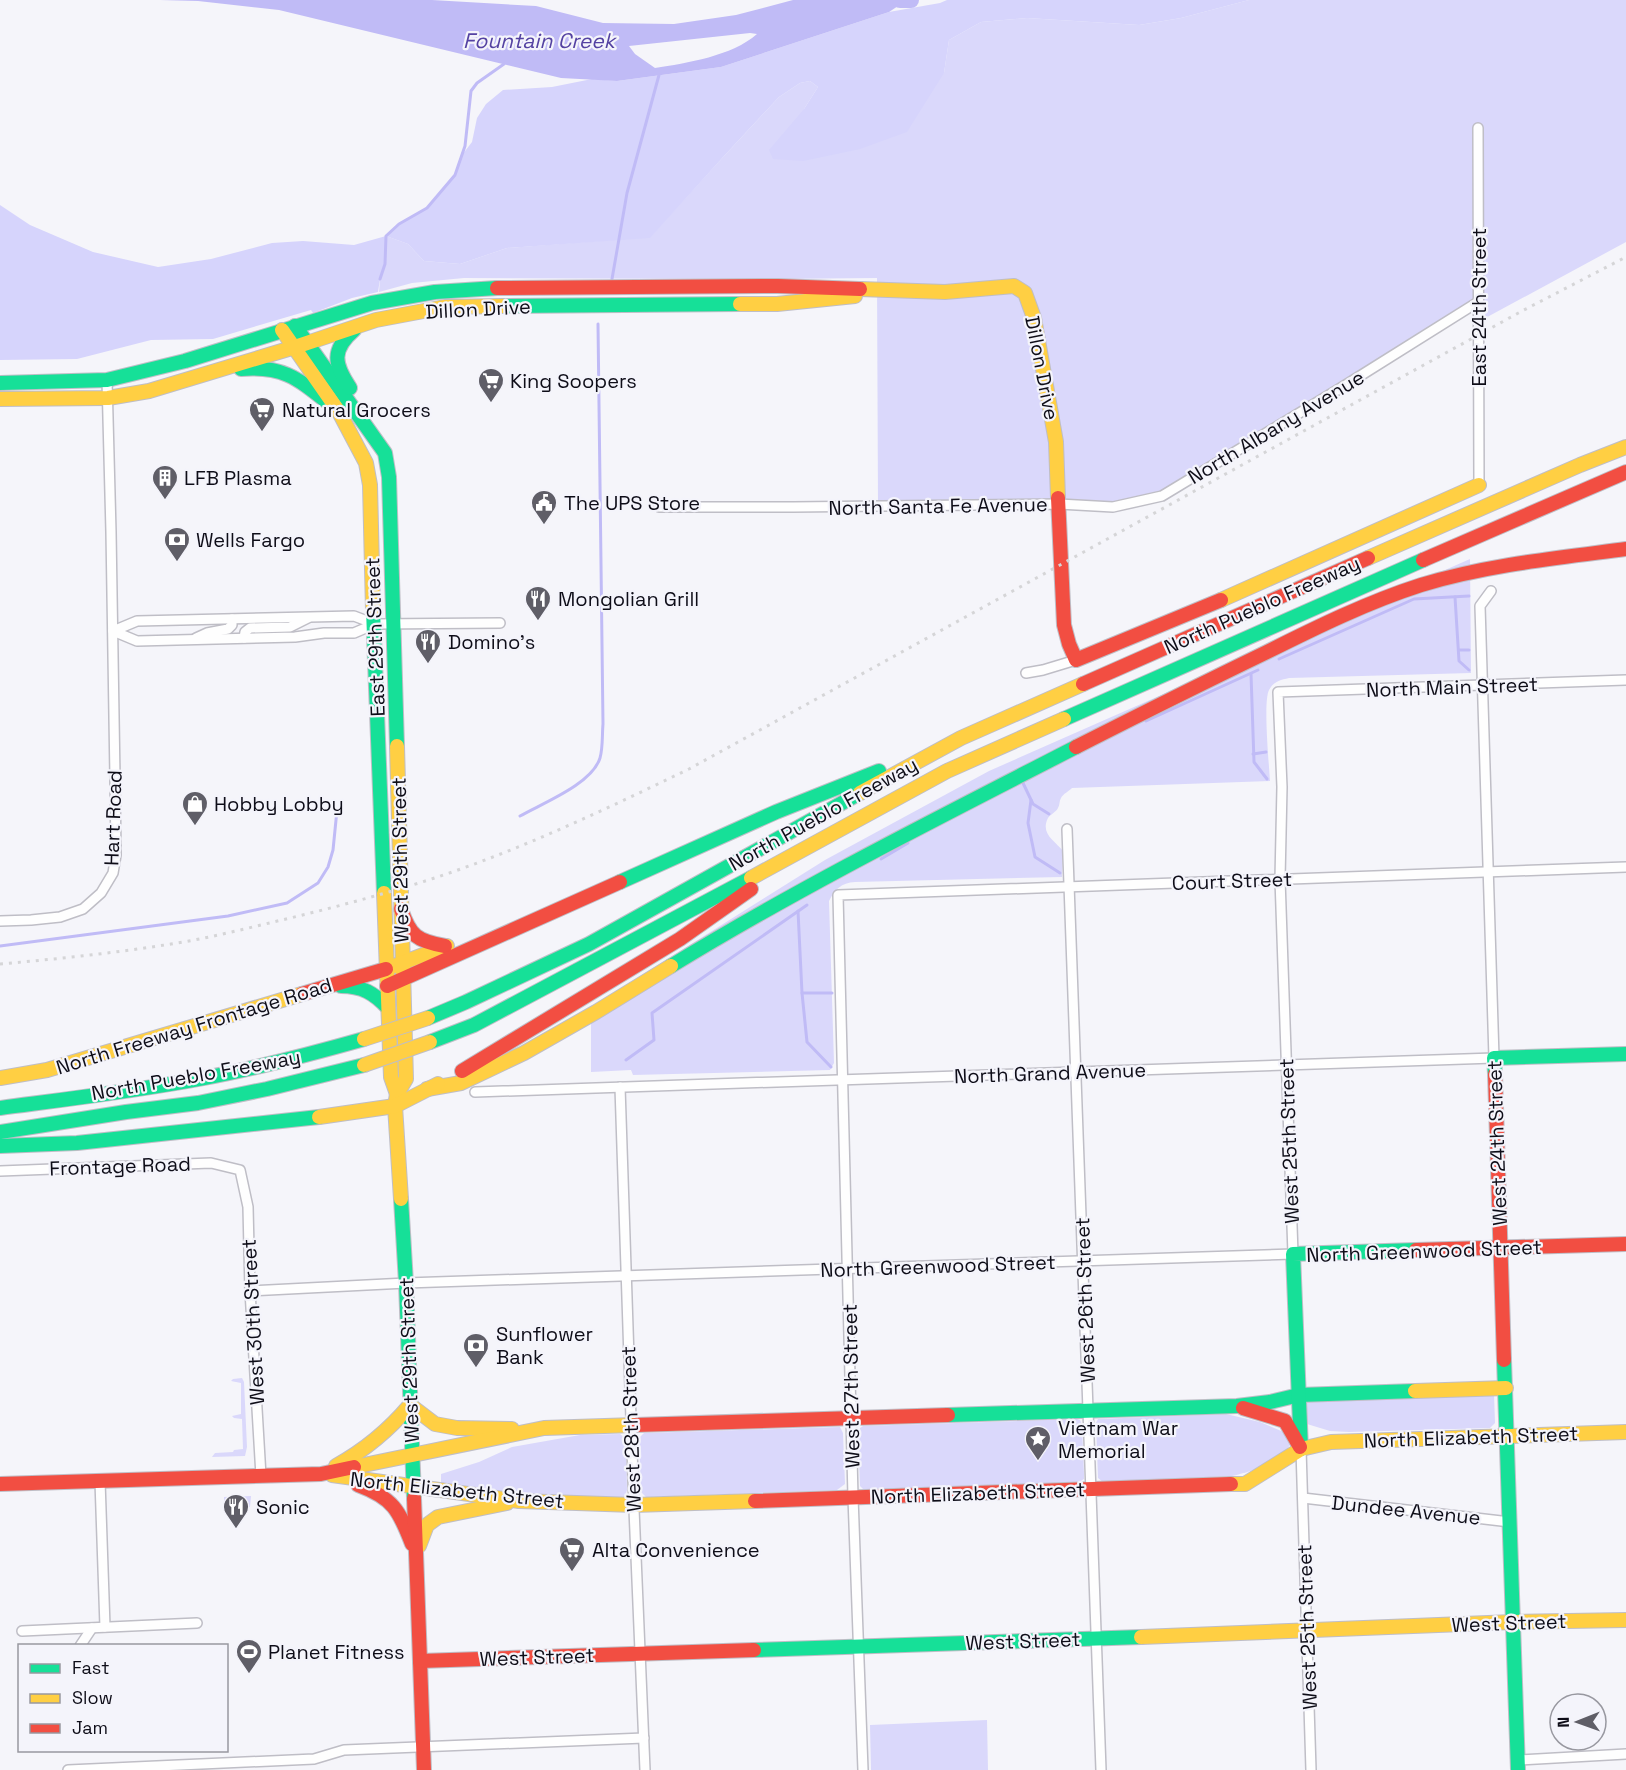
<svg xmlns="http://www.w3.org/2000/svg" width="1626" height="1770" font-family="'Space Grotesk',sans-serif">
<rect width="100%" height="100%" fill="#f5f5fa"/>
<g fill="#dad8fb">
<path d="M1249,0H1626V242L1478,322V303L1162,496L1113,507L878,506L877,278L774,279L464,278L412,283L379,292L380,279L385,264L386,236L408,244L424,261L460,264L507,248L650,237L725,155L779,97L800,83L810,81L818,87L804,109L944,73L949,40L981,22L1027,18L1139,25L1181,18Z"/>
<path d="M1470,559L1471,673L1289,678C1281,680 1274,681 1269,690C1263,702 1269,764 1270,781L1072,788C1069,791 1063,794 1061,798C1059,801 1060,805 1058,808C1056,812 1051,814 1048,818C1040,834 1055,841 1063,851L1062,877L855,882C841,883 835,889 829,901L834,1063L830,1070L633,1075L631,1070L591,1072V1007L825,860L989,771Z"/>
<path d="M242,1378L244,1382L247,1447L245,1456L212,1457L215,1453L233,1452L234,1450L243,1449L242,1419L234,1418L232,1416L241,1414V1383L231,1381L233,1379Z"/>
<path d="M1494,1394L1495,1423L1490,1428L1349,1432L1330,1431L1307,1424L1305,1400Z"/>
<path d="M1226,1414L1260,1422L1286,1433L1291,1443C1281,1463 1252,1471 1232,1476L1103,1482L1098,1478L1096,1423L1098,1419Z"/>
<path d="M1077,1419L1080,1420L1082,1425L1084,1474V1479L1079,1482L867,1490L863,1489L860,1486L858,1433L860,1428L863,1426Z"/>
<path d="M840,1427L843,1433L845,1484L837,1490L646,1497L641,1492L639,1438L644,1433Z"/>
<path d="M620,1434L626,1439L627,1490L625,1497L621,1498H574L441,1485V1474L479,1462L512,1447L580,1435Z"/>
<path d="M251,1496L250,1507L224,1506V1497Z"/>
<path d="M987,1720L988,1770H871L870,1725Z"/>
</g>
<path fill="#d6d4fc" d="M947,0H1249L1181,18L1139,25L1027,18L981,22L949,40L944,73L907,132L860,149L803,161L773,159L769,150L804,109L818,87L810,81L800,83L779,97L725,155L650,238L507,248L460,264L424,261L408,244L386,236L385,264L380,279L378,292L352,298L313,313L311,310L213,339L151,340L77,359L0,360V205L30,225L93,252L158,267L211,259L272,243L303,241L354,245L386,236L399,224L427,208L455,175L462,155L472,142L477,118L486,104L503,90L552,87L592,79L617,81L721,67L889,12L940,3Z"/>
<path fill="#c0bbf6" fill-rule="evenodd" d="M160,0H432L536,6L603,23L674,24L736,15L793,0H907L889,12L721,67L617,81L561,78L279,10L198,1ZM750,33L757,34C732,56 687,63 655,68L635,54L629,46Z"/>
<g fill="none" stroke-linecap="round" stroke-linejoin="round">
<g stroke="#c0bbf6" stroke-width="3">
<path d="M380,279L385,264L386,236L399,224L427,208L455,175L465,146L471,91L477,83L504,64"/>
<path d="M612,279L627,193L659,75"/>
<path d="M1455,597L1459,661L1469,670"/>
<path d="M1459,650H1469"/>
<path d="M1279,659L1414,599L1469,596"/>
<path d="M1251,674L1254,762L1267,779"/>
<path d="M1146,721L1258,670"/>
<path d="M1253,754L1266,752"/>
<path d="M1023,783L1033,804L1049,814"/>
<path d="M1031,800L1028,823L1035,857L1060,873"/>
<path d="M520,816C543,803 592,784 600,758C603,748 602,735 603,724L598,324"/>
<path d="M881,859L908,843"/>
<path d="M798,911L802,993L807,1042L831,1067"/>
<path d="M0,946L228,916L287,903L318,883L328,867L333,850L337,810"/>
<path d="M802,993H832"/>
<path d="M626,1060L654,1040L652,1013L807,905"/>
</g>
<path stroke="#c0bbf6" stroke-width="16" d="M900,0H911"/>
<defs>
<g id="street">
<path d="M1478,128L1479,485"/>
<path d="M659,507H793L1059,504L1113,507L1162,496L1344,386L1478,302"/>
<path d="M113,631L137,621L354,616L375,624L500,623"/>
<path d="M113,631L137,641L295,637L324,633H354L375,624"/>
<path d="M196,638L207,633L228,629L232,625V619"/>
<path d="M244,638L245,632L250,628L290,627L308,618"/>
<path d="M1026,673L1043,670L1076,660"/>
<path d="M1067,829L1101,1770"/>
<path d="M0,921L31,920L60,917L83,909L101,893L113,873L116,855L115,778L111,532L107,380"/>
<path d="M620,1087L634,1509L645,1770"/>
<path d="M475,1092L1494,1058L1480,606L1491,591"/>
<path d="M0,1171L211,1163L240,1170L248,1207L250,1291L261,1476"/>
<path d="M250,1291L406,1283L1293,1254L1280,879L1282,787L1278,692L1626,680"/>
<path d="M1301,1449L1311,1770"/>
<path d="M100,1481L105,1627"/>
<path d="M1303,1498L1510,1522"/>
<path d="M22,1631L197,1623"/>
<path d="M80,1646L92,1628"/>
<path d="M1518,1760L1626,1754"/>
<path d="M68,1770L314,1759L344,1750L644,1738"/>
<path d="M863,1770L853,1497L838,895L1626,867"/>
</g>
<g id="fast">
<path d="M503,306L740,304"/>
<path d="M295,326L385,453L389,477L397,746"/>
<path d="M241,369C282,366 296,377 326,401"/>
<path d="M0,383L107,380L185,361L372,303L435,292L497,288"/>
<path d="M350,388C334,364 331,350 354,330"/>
<path d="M373,610L384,893"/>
<path d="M1064,719L1423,560"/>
<path d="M620,882L776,812L879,771"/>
<path d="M671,966C802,886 940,817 1076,747"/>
<path d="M341,986C362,986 374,993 388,1008"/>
<path d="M428,1018L466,1002L589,944L860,793"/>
<path d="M430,1042L474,1025L751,878"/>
<path d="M1495,1074L1494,1058L1626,1054"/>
<path d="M0,1108C68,1099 136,1091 204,1078C258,1068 311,1054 364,1039"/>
<path d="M0,1132L126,1112L198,1103L267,1089L364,1065"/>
<path d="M0,1146L77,1143L319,1117"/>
<path d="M401,1199L406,1283L414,1498"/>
<path d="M1504,1360L1518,1770"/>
<path d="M948,1415L1237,1406L1270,1402L1299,1395L1415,1391"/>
<path d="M1301,1449L1293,1254L1416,1250"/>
<path d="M754,1650L1141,1637"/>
</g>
<g id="slow">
<path d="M860,289L945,292L1014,286L1025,293L1034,318L1056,442L1058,498"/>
<path d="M740,304H777L855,296"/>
<path d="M282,330L339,412L366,463L370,485L373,610"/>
<path d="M0,399L108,398L149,391L295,347L376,320L445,307L503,306"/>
<path d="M1368,558L1580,465L1626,447"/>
<path d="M1221,600L1479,485"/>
<path d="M397,746L406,1079L397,1094L395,1106L401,1199"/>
<path d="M860,793L961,738L1083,684"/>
<path d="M751,878L947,771L1064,719"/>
<path d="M384,893L391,1077L397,1094"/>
<path d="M386,969L447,946"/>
<path d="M0,1078L47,1070L302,994"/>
<path d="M427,1089L461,1083L524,1053L596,1012L671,966"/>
<path d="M319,1117L395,1106L438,1084"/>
<path d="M1415,1391L1506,1388"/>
<path d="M336,1466C365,1450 389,1430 410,1405L435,1424L457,1428L512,1429"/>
<path d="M354,1467L544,1428L635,1425"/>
<path d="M332,1475L519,1501L634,1505L755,1501"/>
<path d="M1231,1484H1245L1301,1449L1331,1442L1626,1432"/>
<path d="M419,1546L427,1525L438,1517L507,1503"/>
<path d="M1141,1637L1513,1622L1626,1620"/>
</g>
<g id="jam">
<path d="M497,288L778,286L860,289"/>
<path d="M1058,498L1064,625L1069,644L1076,660L1221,600"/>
<path d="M1423,560L1626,472"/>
<path d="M1083,684L1368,558"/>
<path d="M1076,747C1139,715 1203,683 1267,652C1317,627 1368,602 1421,585C1487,565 1557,558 1626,549"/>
<path d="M401,909C410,936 417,941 445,946"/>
<path d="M387,986L620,882"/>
<path d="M302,994L386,969"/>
<path d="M462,1071L680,939L751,889"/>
<path d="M1495,1074L1504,1360"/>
<path d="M1416,1250L1626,1244"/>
<path d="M1243,1408L1285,1421L1300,1447"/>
<path d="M635,1425L948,1415"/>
<path d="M0,1484L321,1474L354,1467"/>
<path d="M358,1485C393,1498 399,1510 412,1544"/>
<path d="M414,1498L424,1770"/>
<path d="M755,1501L1231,1484"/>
<path d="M420,1661L754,1650"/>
</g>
</defs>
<use href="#street" stroke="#bfbec6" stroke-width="12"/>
<use href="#fast" stroke="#bfbec6" stroke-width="16"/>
<use href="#slow" stroke="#bfbec6" stroke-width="16"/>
<use href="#jam" stroke="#bfbec6" stroke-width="16"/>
<use href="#street" stroke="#fefefe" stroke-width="9"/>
<use href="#fast" stroke="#16e098" stroke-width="14"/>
<use href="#slow" stroke="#ffcf43" stroke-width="14"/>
<use href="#jam" stroke="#f24e42" stroke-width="14"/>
<path stroke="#d5d5d7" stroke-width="3" stroke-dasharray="3 6" stroke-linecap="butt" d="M0,964C57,959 115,953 171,944C210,938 248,928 286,919C332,908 377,896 422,882C514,853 602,811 689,769L1522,311L1626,257"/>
<defs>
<g id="slow-bridge">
<path d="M364,1039L428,1018"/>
<path d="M364,1065L430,1042"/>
</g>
</defs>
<use href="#slow-bridge" stroke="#bfbec6" stroke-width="16" stroke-linecap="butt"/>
<use href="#slow-bridge" stroke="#ffcf43" stroke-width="14"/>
</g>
<defs>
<symbol id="supermarket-pin" viewBox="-11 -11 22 30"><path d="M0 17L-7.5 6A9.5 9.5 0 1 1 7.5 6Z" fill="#5f5e67" stroke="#f4f4fb"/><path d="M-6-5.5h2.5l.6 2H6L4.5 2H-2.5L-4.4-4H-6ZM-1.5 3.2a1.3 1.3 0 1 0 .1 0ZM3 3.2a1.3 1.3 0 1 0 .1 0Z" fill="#fff"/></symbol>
<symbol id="building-pin" viewBox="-11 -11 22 30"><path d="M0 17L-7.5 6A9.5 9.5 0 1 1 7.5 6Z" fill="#5f5e67" stroke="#f4f4fb"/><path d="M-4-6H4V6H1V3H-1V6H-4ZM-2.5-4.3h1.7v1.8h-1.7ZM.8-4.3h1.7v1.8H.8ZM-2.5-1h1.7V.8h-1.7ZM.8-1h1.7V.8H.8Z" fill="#fff"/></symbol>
<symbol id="civic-pin" viewBox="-11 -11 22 30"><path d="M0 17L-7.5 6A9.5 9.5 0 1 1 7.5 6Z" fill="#5f5e67" stroke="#f4f4fb"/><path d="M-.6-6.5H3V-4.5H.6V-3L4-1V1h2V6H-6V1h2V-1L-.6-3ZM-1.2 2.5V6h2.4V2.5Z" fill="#fff"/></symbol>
<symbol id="bank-pin" viewBox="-11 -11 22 30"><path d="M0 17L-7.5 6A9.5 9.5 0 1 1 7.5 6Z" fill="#5f5e67" stroke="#f4f4fb"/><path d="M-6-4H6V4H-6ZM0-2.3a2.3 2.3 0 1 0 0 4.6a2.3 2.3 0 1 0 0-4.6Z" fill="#fff"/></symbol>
<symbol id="restaurant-pin" viewBox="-11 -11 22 30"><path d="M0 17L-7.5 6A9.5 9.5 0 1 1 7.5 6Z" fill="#5f5e67" stroke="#f4f4fb"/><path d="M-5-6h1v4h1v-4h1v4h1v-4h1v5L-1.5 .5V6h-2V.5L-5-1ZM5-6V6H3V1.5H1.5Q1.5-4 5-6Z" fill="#fff"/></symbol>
<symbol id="shop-pin" viewBox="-11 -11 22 30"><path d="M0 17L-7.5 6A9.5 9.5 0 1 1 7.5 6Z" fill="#5f5e67" stroke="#f4f4fb"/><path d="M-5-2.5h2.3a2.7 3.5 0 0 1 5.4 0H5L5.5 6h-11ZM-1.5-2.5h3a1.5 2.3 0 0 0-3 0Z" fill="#fff"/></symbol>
<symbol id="sight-pin" viewBox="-11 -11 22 30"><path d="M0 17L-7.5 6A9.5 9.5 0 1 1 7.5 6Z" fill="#5f5e67" stroke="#f4f4fb"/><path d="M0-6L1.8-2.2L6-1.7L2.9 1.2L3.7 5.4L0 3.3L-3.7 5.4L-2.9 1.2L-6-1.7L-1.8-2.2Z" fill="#fff"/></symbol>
<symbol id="stadium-pin" viewBox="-11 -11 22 30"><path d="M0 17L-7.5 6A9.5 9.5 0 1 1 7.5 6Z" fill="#5f5e67" stroke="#f4f4fb"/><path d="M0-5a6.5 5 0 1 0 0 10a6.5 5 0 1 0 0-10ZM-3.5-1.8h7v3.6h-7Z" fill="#fff"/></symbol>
</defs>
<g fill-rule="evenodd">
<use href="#supermarket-pin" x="476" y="366" width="30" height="40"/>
<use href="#supermarket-pin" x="247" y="395" width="30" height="40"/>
<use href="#building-pin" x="150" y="463" width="30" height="40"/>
<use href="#civic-pin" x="529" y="488" width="30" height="40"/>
<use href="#bank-pin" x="162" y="525" width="30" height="40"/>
<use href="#restaurant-pin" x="523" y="584" width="30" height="40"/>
<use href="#restaurant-pin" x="413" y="627" width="30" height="40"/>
<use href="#shop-pin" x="180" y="789" width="30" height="40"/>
<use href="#bank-pin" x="461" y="1331" width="30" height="40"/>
<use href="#sight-pin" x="1023" y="1424" width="30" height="40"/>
<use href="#restaurant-pin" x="221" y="1492" width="30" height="40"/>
<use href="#supermarket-pin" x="557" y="1535" width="30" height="40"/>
<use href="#stadium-pin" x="234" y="1637" width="30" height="40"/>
</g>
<g text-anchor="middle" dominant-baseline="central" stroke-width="4.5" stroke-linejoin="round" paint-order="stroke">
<g font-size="20" fill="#0e0d18" stroke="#f4f4fb">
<text transform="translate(1479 307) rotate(-90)">East 24th Street</text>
<text transform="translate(478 309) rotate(-3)">Dillon Drive</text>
<text transform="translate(1042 368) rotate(79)">Dillon Drive</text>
<text transform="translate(1276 427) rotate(-31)">North Albany Avenue</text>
<text transform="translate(938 506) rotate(-1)">North Santa Fe Avenue</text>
<text transform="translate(1262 605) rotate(-24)">North Pueblo Freeway</text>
<text transform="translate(375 637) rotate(-92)">East 29th Street</text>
<text transform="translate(1452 687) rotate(-2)">North Main Street</text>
<text transform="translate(823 814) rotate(-29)">North Pueblo Freeway</text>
<text transform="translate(113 818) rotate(-88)">Hart Road</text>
<text transform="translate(400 860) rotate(-91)">West 29th Street</text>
<text transform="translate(1232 881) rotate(-2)">Court Street</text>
<text transform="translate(194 1026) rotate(-17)">North Freeway Frontage Road</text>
<text transform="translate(1050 1073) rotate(-2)">North Grand Avenue</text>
<text transform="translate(196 1075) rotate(-10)">North Pueblo Freeway</text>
<text transform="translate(1289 1141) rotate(-92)">West 25th Street</text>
<text transform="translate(1497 1143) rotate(-92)">West 24th Street</text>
<text transform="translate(120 1166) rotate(-2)">Frontage Road</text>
<text transform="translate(1424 1251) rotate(-2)">North Greenwood Street</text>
<text transform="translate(938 1266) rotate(-2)">North Greenwood Street</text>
<text transform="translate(1085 1300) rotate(-92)">West 26th Street</text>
<text transform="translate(253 1322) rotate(-93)">West 30th Street</text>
<text transform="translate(409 1360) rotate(-92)">West 29th Street</text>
<text transform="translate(851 1386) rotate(-91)">West 27th Street</text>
<text transform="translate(631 1429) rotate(-92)">West 28th Street</text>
<text transform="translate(1471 1437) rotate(-2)">North Elizabeth Street</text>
<text transform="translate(457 1490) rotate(6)">North Elizabeth Street</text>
<text transform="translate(978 1493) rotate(-2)">North Elizabeth Street</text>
<text transform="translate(1406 1510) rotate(6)">Dundee Avenue</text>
<text transform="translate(1509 1623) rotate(-2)">West Street</text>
<text transform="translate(1307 1627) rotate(-92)">West 25th Street</text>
<text transform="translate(1023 1641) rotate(-2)">West Street</text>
<text transform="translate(537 1657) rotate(-2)">West Street</text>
</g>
<g font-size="20" fill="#0e0d18" stroke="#f4f4fb" text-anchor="start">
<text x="510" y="381">King Soopers</text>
<text x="282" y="410">Natural Grocers</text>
<text x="184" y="478">LFB Plasma</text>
<text x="564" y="503">The UPS Store</text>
<text x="196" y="540">Wells Fargo</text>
<text x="558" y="599">Mongolian Grill</text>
<text x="448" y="642">Domino's</text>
<text x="214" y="804">Hobby Lobby</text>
<text x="496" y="1334">Sunflower<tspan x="496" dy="23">Bank</tspan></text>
<text x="1058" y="1428">Vietnam War<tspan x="1058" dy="23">Memorial</tspan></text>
<text x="256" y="1507">Sonic</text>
<text x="592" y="1550">Alta Convenience</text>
<text x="268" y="1652">Planet Fitness</text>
</g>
<g font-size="21" font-style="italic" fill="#5442a2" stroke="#f4f4fb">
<text x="539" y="40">Fountain Creek</text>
</g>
</g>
<rect x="18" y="1644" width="210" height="108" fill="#f4f4fb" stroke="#9898a0" stroke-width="1.5"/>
<rect x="30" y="1664" width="30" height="9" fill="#16e098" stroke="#9898a0" stroke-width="1.5"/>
<text x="72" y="1674" font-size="18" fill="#0e0d18">Fast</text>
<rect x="30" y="1694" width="30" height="9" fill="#ffcf43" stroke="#9898a0" stroke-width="1.5"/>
<text x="72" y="1704" font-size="18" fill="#0e0d18">Slow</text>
<rect x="30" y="1724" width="30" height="9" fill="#f24e42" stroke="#9898a0" stroke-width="1.5"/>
<text x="72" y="1734" font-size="18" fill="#0e0d18">Jam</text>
<g transform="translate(1578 1722) rotate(269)"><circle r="28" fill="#f4f4fb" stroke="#9898a0" stroke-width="1.5"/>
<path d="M0-4.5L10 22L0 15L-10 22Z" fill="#5f5e67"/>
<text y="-9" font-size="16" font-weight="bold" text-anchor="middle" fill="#0e0d18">N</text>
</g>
</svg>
